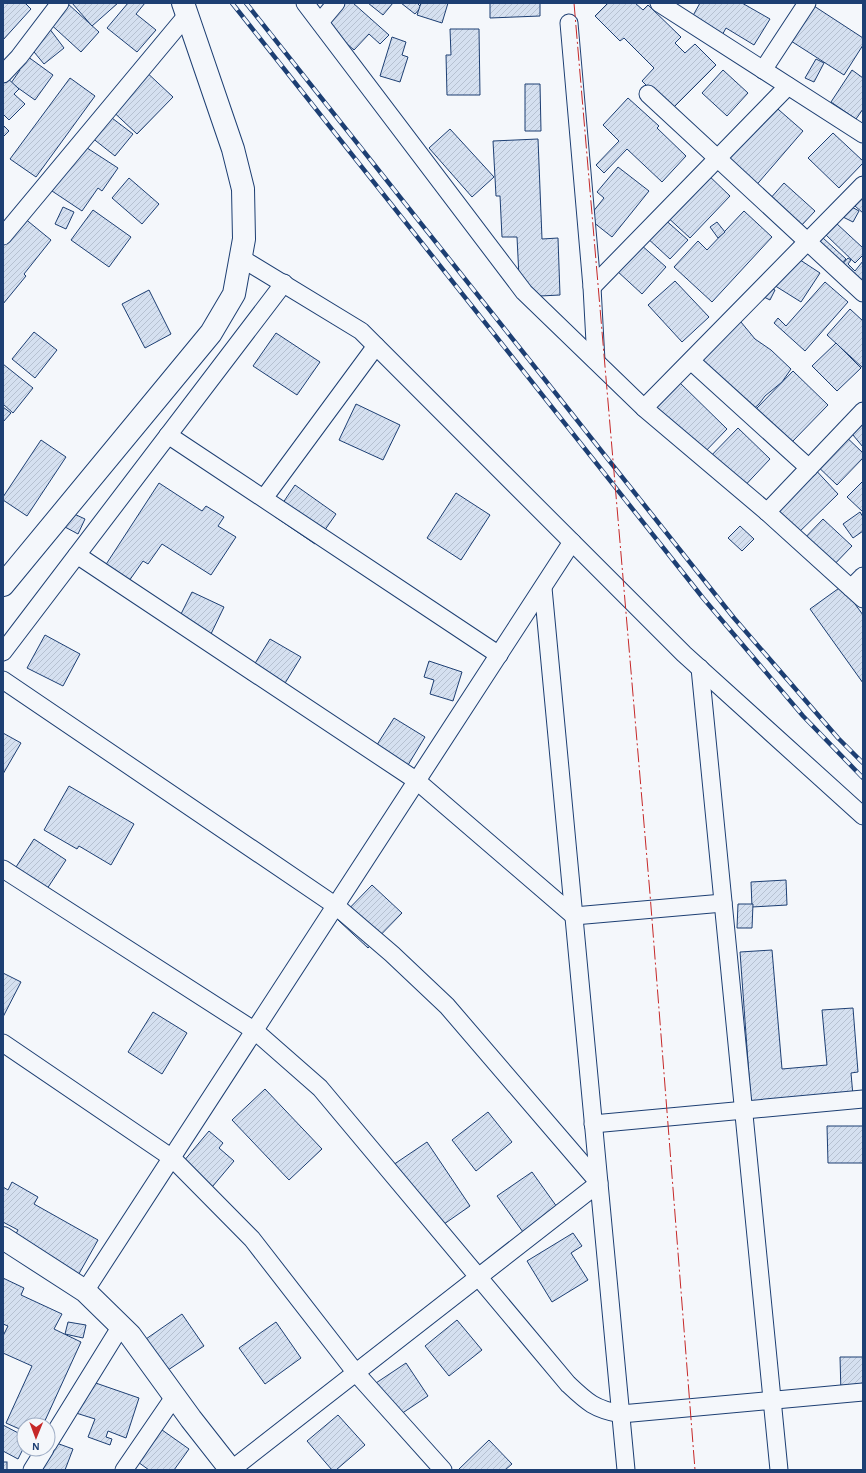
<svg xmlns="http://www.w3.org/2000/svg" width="866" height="1473" font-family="'Alegreya Sans',sans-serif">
<defs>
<pattern id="building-hatch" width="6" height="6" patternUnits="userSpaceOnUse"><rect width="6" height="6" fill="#d5e0f0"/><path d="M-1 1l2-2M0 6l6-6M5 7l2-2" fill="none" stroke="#b6c1d1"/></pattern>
</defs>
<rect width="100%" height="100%" fill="#f4f7fb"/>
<g fill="url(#building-hatch)" stroke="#1d3f73">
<path d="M3,3H25L31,9L3,40Z"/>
<path d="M67,3L99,32L81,52L46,20Z"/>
<path d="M72,3H118L92,26Z"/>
<path d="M128,3H145L136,14L156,30L137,52L107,28Z"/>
<path d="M337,3H353L389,35L380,44L369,34L354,50L321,21Z"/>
<path d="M368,3H393L383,15Z"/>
<path d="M401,3H417L421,7L415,14Z"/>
<path d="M421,3H448L442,23L417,15Z"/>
<path d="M490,3H540V16L490,18Z"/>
<path d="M608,3H635L643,10L648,5L681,37L675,43L685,53L695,44L716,65L671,110L642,81L654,68L624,38L620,41L595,16Z"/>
<path d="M700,3H742L770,19L754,45L726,28L720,39L690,21Z"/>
<path d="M814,6L863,38V45L844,75L791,41Z"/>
<path d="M46,24L64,48L44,64L25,41Z"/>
<path d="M450,29H479L480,95H447L446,55H451Z"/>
<path d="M392,37L406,42L402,55L408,57L400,82L380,76Z"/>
<path d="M20,51L53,75L35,100L11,83L20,70L11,63Z"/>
<path d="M816,59L824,63L814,82L805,78Z"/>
<path d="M142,68L173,97L137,134L106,105Z"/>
<path d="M723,70L748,93L727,116L702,93Z"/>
<path d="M852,70L863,78V109L856,119L831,102Z"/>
<path d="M3,74L19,89L14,94L25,104L9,120L3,114Z"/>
<path d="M70,78L95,96L36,177L10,159Z"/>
<path d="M525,84H540L541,131H525Z"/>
<path d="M628,98L659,126L657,128L686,156L662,182L627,149L604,173L596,165L619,141L603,125Z"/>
<path d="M771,103L803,131L753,189L721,160Z"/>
<path d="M108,115L133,134L115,156L91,137Z"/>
<path d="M3,125L9,131L3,137Z"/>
<path d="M450,129L494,177L472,197L429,148Z"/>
<path d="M833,133L863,161V163L839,188L808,158Z"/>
<path d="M538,139L542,239L558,238L560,295L520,297L517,237H502L500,196H496L493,141Z"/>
<path d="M84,146L118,168L102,191L98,188L82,211L52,191Z"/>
<path d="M618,167L649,191L612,237L588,218L604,198L597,192Z"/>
<path d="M704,171L730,196L690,238L664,214Z"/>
<path d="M129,178L159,204L142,224L112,198Z"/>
<path d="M784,183L815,211L800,227L769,200Z"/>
<path d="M863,195V213L855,206Z"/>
<path d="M850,206L859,211L853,222L843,217Z"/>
<path d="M63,207L74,212L66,229L55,224Z"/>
<path d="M93,210L131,237L109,267L71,240Z"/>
<path d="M744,211L772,237L712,302L674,267L698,241L707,250Z"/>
<path d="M18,213L51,240L24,274L26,276L3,304V232Z"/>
<path d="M662,217L688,240L670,259L645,236Z"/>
<path d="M717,222L725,232L718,238L710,227Z"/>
<path d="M836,223L863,248V255L855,263L825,234Z"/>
<path d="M823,238L846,259L834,273L811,251Z"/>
<path d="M640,244L666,267L642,294L616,270Z"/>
<path d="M788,252L820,273L801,302L769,282Z"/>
<path d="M848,258L851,260L848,264L855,271L863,261V284L839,268Z"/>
<path d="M675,281L709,317L682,342L648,305Z"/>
<path d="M825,282L848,302L805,351L774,323L778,318L786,326Z"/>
<path d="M762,284L775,290L770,300L758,294Z"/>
<path d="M149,290L171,334L145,348L122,304Z"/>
<path d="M850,309L863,321V368L827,335Z"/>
<path d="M736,316L755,339L771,350L791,369L782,382L765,396L759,404L750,412L696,355Z"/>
<path d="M34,332L57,350L35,378L12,359Z"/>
<path d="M276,333L320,362L297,395L253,366Z"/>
<path d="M836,343L861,368L837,391L812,366Z"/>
<path d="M3,364L33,388L13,413L3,404Z"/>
<path d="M793,371L828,405L791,443L756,409Z"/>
<path d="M677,380L727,429L701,456L650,407Z"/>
<path d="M356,404L400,425L383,460L339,440Z"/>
<path d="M3,407L11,413L3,422Z"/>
<path d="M859,420L863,424V447L848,429Z"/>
<path d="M738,428L770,459L738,493L705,462Z"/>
<path d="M839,430L863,453V458L837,485L810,459Z"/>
<path d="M41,440L66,457L27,516L3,500V497Z"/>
<path d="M811,465L838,494L791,540L763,511Z"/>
<path d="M863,481V512L847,497Z"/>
<path d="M159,483L202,511L206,506L224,517L218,526L236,537L211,575L162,544L148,564L143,561L129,581L105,566Z"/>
<path d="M295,485L336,514L315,544L274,516Z"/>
<path d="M456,493L490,515L461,560L427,538Z"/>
<path d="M860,512L863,517V531L853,538L843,524Z"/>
<path d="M72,513L85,519L78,534L65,527Z"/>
<path d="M823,519L852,546L829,570L801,542Z"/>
<path d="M740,526L754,539L742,551L728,538Z"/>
<path d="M842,586L863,615V683L810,609Z"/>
<path d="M192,592L224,607L209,638L177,622Z"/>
<path d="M45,635L80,654L63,686L27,668Z"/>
<path d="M270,639L301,657L279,693L267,691L246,678Z"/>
<path d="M429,661L462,672L453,701L430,694L434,680L424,677Z"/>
<path d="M394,718L425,737L405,770L373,751Z"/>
<path d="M3,733L21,743L3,774Z"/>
<path d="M69,786L134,824L111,865L79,846L77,849L44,830Z"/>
<path d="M34,839L66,860L41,898L9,878Z"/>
<path d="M786,880L787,905L752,907L751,882Z"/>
<path d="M372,885L402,913L368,948L338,920Z"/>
<path d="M738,904H753L752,928H737Z"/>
<path d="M772,950L782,1069L827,1065L822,1010L853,1008L858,1072L851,1073L853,1096L751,1103L740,952Z"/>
<path d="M3,973L21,982L3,1017Z"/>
<path d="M153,1012L187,1033L162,1074L128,1052Z"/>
<path d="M265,1089L322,1149L289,1180L232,1120Z"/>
<path d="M488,1112L512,1142L476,1171L452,1140Z"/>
<path d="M827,1126H863V1163H828Z"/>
<path d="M209,1131L223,1143L219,1148L234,1161L207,1193L178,1168Z"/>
<path d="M427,1142L470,1206L434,1231L390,1167Z"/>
<path d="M532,1172L557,1207L523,1232L497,1196Z"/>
<path d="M12,1182L38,1197L34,1204L98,1240L76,1279L11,1243L18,1230L3,1222V1187L8,1190Z"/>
<path d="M573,1233L582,1246L571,1253L588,1280L552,1302L527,1261Z"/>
<path d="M3,1278L24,1288L21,1295L62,1314L54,1329L81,1342L43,1425H24V1431L6,1423L32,1366L3,1353V1336L8,1326L3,1324Z"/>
<path d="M182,1314L204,1346L168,1370L146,1339Z"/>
<path d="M457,1320L482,1350L449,1376L425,1346Z"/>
<path d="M68,1322L86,1325L83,1338L65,1334Z"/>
<path d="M276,1322L301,1358L265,1384L239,1348Z"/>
<path d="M840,1357H863V1394H841Z"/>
<path d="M406,1363L428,1396L392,1420L370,1387Z"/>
<path d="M87,1380L139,1398L126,1438L108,1431L106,1437L112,1439L110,1445L88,1437L95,1419L76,1413Z"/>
<path d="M338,1415L365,1445L336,1470H332L307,1441Z"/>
<path d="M3,1425L24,1436V1447L18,1459L3,1451Z"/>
<path d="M155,1425L189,1449L174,1470H149L131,1457Z"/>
<path d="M48,1440L73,1449L65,1470H38Z"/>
<path d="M489,1440L512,1464L505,1470H458Z"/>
<rect x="3" y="1462" width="4" height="8"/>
</g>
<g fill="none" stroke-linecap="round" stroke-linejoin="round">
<defs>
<g id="minor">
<path d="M305,3L524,292L644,408L767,512L863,599"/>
<path d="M659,3L863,134"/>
<path d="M320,22L336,3"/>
<path d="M569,23L592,287L596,361"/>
<path d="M763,70L807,3"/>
<path d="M3,74L19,57L60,3"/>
<path d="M648,94L863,293"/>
<path d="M3,236L187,15"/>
<path d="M241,258L361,331L684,654L863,816"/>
<path d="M592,287L788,86"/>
<path d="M691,361L809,468"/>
<path d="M644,408L863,185"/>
<path d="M168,435L499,655"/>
<path d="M264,498L376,346"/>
<path d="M767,512L863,411"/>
<path d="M77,555L417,781L574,916L723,903"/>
<path d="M543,588L626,1470"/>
<path d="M851,588L863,576"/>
<path d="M3,652L284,283"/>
<path d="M700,668L779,1470"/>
<path d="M3,680L336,906L392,954L447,1006L599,1183L231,1470"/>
<path d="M3,869L255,1031L320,1088L568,1384C587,1402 594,1409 621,1414L863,1392"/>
<path d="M3,1043L172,1158L252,1239L356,1373L443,1470"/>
<path d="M593,1124L863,1099"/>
<path d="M85,1291L572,542"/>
<path d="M48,1444L121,1326"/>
<path d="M32,1470L45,1449"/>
<path d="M124,1470L174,1397"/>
</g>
<g id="tertiary">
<path d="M3,585L211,333L234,294L244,239L243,189L233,149L183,3"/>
<path d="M3,1238L85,1291L130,1335L191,1419L231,1470"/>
</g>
</defs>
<use href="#minor" stroke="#1d3f73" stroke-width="19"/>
<use href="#tertiary" stroke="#1d3f73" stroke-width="24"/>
<use href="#minor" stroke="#f4f7fb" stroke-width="17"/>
<use href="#tertiary" stroke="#f4f7fb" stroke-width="22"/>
<defs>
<g id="rail">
<path d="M232,3L703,598L803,716L863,778"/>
<path d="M246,3L734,618L838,738L863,763"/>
</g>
</defs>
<use href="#rail" stroke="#1d3f73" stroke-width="4.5"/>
<use href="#rail" stroke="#f4f7fb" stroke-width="3" stroke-dasharray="9" stroke-linecap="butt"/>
<path stroke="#c62828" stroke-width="1" stroke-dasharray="14 3 2 3" stroke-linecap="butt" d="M574,3L650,894L695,1470"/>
</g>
<rect width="866" height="1473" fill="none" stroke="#1d3f73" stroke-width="8"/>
<g transform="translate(36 1437) rotate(181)"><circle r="19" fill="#f4f7fb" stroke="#9eadc5"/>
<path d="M0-3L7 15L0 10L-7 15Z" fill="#c62828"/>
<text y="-6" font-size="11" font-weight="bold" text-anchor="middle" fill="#1d3f73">N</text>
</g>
</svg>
